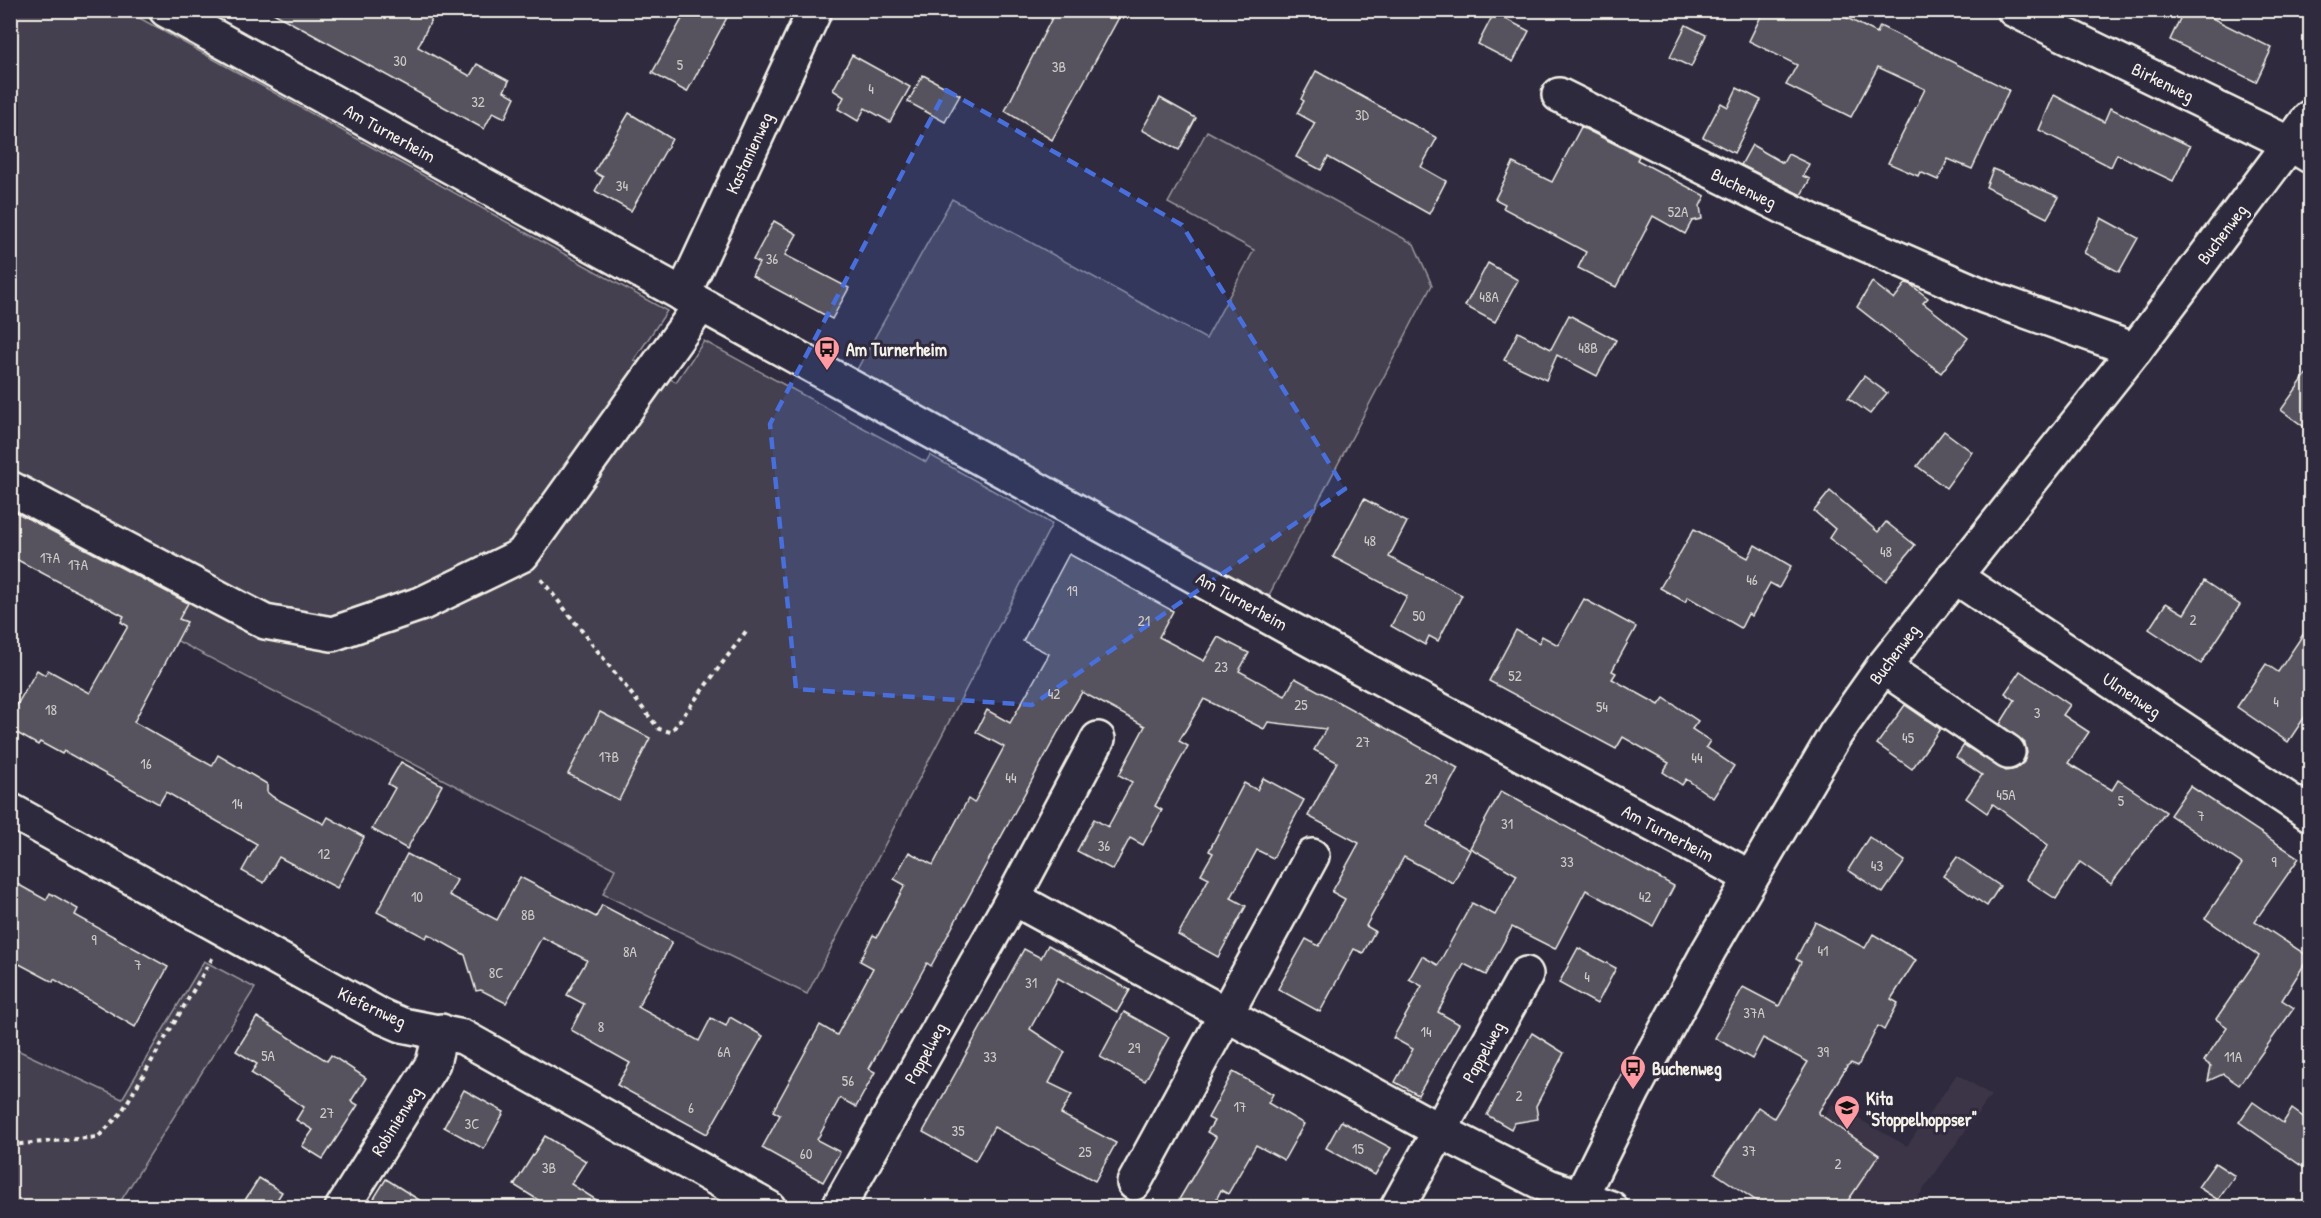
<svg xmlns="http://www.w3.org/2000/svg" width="2321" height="1218" font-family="'Patrick Hand',sans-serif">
<rect width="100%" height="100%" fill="#2f2a3d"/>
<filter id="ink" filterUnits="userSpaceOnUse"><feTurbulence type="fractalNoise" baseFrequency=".0167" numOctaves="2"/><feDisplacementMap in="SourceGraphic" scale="12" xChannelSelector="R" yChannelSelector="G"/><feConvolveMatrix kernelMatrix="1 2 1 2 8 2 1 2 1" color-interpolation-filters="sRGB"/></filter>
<g filter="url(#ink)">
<path fill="#3b3647" d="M1957,1074L1991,1095L1911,1207L1763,1208L1832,1104L1907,1146Z"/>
<g fill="#454050" stroke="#9c989c" stroke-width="1.5">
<path d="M10,11H127L667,311L634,360L676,382L704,341L926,462L930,455L1052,524L807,994L603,894L615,869L147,625L143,634L121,622L124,616L11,556Z"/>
<path d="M1207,131L1414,244L1432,285L1268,597L855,373L952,199L1206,339L1254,250L1168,203Z"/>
<path d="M204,961L255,988L117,1207H11V1047L122,1099Z"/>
</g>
<g fill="#56525f" stroke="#f4f1e8" stroke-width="1.5">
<path d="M268,10H436L418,47L470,76L477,64L509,81L504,91L515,97L505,118L493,112L484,129Z"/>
<path d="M687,10H731L687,92L652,73Z"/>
<path d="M1056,10H1123L1052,140L1005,111Z"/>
<path d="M1764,10H1831L1877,33L1880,26L2009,90L1972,169L1948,159L1938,180L1920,172L1918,176L1888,163L1925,89L1878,67L1851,117L1786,85L1797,65L1749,41Z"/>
<path d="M2184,10H2196L2272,48L2256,82L2170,40Z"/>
<path d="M1494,13L1529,31L1513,62L1478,44Z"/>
<path d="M1686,25L1706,35L1691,67L1670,57Z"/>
<path d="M852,55L910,87L890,122L865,108L858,121L838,109L844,97L833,90Z"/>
<path d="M1316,71L1437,138L1421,167L1446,181L1429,214L1328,157L1321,170L1296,157L1315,123L1297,113L1304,101L1301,99Z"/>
<path d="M923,75L960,95L945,122L908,102Z"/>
<path d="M1737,88L1761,100L1734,153L1703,137L1721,103L1728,107Z"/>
<path d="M2054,95L2104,122L2110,108L2190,146L2173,181L2117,154L2111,167L2039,130Z"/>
<path d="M1160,98L1196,118L1179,150L1142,130Z"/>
<path d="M629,113L672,139L631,211L595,191L603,177L594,172Z"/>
<path d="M1581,127L1639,156L1637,160L1705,196L1700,206L1702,219L1692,221L1685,234L1653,216L1616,287L1578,268L1586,252L1503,208L1505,204L1495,199L1513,163L1552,182Z"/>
<path d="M1752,145L1783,163L1788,154L1809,164L1803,176L1810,179L1801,195L1741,165Z"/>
<path d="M1993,169L2059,197L2047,218L1986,187Z"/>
<path d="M2101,218L2138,238L2119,272L2084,253Z"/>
<path d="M774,221L797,234L785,255L849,288L832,319L752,276L759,263L753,260Z"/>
<path d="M1488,263L1518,280L1495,322L1465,306Z"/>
<path d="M1872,282L1894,299L1906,283L1910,284L1928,298L1923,303L1968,338L1941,373L1857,307Z"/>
<path d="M1569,315L1616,340L1597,376L1557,355L1546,380L1504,360L1518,332L1551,349Z"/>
<path d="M2310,369V431L2281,410Z"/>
<path d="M1864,376L1887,393L1870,414L1848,398Z"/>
<path d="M1944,431L1972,452L1946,488L1917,466Z"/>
<path d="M1830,491L1878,532L1886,522L1915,545L1886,581L1829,538L1835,529L1814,511Z"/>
<path d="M1364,499L1407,522L1389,557L1462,595L1438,641L1429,636L1425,645L1391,626L1407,596L1333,557Z"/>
<path d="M10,509L188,603L179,619L187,622L134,722L212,766L218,755L267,784V792L273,797L324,824L328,817L364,837L337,888L279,857L264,883L242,871L257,844L166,792L159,804L64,751L62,754L40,742L38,745L10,729V717L37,670L45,675L48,670L90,693L128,626L121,622L124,616L10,556Z"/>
<path d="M1694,529L1748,558L1755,545L1791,566L1779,588L1770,583L1752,616L1748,614L1741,628L1688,597L1685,602L1660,588Z"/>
<path d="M1069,554L1173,611L1159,637L1204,661L1218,637L1249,653L1239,671L1285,696L1295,678L1458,768L1427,826L1470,850L1453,883L1404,857L1366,926L1375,931L1363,953L1354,949L1320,1012L1278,989L1306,939L1319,946L1332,923L1345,899L1332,892L1359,843L1308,816L1337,762L1314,750L1326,729L1268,722L1264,729L1204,699L1179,741L1188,746L1155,806L1162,810L1143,845L1130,838L1113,870L1077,851L1094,819L1108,827L1132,782L1119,775L1145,726L1082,692L1058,732L931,966L927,963L897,1018L869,1069L875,1072L856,1107L840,1098L817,1140L840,1152L823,1182L762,1148L780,1115L773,1111L820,1025L837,1035L873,968L860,961L873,935L877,937L905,885L894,879L909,852L933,865L968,799L974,803L1004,747L976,732L987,710L1010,723L1049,654L1023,641Z"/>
<path d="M2204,581L2240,605L2201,664L2149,629L2166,603L2184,614Z"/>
<path d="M1584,599L1636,627L1612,671L1616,673L1612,679L1659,705L1664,698L1698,721L1692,729L1710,741L1706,747L1734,766L1713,798L1686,779L1682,785L1663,772L1669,763L1623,737L1616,749L1489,681L1516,630L1539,643L1542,636L1558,645Z"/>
<path d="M2310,624V709L2288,742L2237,707L2266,664L2278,672Z"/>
<path d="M2020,671L2070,705L2063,715L2089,732L2068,763L2112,790L2118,780L2166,812L2111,884L2080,862L2056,899L2026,879L2048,845L1993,804L1987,813L1966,798L1982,775L1956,757L1964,745L2006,771L2016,769L2024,762L2027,753L2025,743L2000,724L2015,700L2005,693Z"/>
<path d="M1905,705L1940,729L1912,769L1877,744Z"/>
<path d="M600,712L650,738L619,800L568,774Z"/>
<path d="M401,762L442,785L407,849L372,829L395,788L388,784Z"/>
<path d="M1263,778L1304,800L1273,858L1257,850L1231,898L1246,906L1218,957L1178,935L1209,878L1201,874L1213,853L1209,851L1244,783L1257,790Z"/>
<path d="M2190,786L2299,858L2255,921L2309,957L2282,1000L2294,1008L2239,1085L2223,1074L2208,1081L2211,1066L2204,1061L2227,1027L2216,1019L2259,956L2205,918L2242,864L2170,815Z"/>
<path d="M1501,791L1674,886L1653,926L1586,890L1555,949L1512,927L1486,975L1464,964L1438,1012L1459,1024L1418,1095L1395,1082L1413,1049L1393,1038L1422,986L1409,979L1422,956L1438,965L1472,903L1495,915L1517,875L1470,848Z"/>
<path d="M1869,837L1905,861L1883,893L1848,870Z"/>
<path d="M407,854L457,880L449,895L497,920L520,877L596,917L602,905L672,942L638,1007L699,1041L711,1018L726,1026L730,1017L763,1036L707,1134L617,1085L630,1063L571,1030L584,1004L567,995L587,960L542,937L506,1003L481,990L476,991L465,955L428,934L426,938L377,912Z"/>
<path d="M1957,857L2000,886L1987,906L1943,876Z"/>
<path d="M10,880L46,900L50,893L78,909L75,915L168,967L135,1027L54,979L53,982L10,959Z"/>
<path d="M1815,922L1865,948L1873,934L1916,960L1891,999L1898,1003L1884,1030L1878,1026L1858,1066L1851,1063L1847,1066L1818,1113L1879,1155L1843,1208H1767L1715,1173L1758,1107L1774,1118L1808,1062L1763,1038L1752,1059L1715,1038L1743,987L1779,1006L1801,962L1796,959Z"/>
<path d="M1048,945L1130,990L1117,1012L1058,978L1030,1029L1065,1052L1049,1083L1072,1094L1061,1114L1116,1143L1095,1181L994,1127L975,1161L923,1132L1024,949L1041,958Z"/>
<path d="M1578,948L1616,968L1597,1004L1559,983Z"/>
<path d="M1124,1012L1169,1037L1145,1081L1100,1057Z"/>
<path d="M257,1017L327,1061L331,1055L366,1078L351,1101L358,1105L323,1159L302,1146L313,1130L296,1120L304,1107L251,1073L257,1064L236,1051Z"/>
<path d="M1532,1033L1564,1053L1536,1106L1538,1119L1514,1123L1511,1129L1487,1115Z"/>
<path d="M1233,1072L1273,1094L1268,1103L1304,1124L1284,1160L1256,1145L1228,1194L1221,1190L1212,1208H1174L1216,1137L1207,1132L1214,1121L1208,1118Z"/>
<path d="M464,1090L504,1112L484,1149L444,1127Z"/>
<path d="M2253,1102L2283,1123L2292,1109L2310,1122V1172L2239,1122Z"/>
<path d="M1341,1121L1391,1148L1375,1175L1326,1148Z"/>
<path d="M545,1136L586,1161L571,1184L609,1208H551L514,1185Z"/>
<path d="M2215,1163L2235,1176L2218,1200L2198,1187Z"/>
<path d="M259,1178L282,1192L272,1208H240Z"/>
<path d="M386,1179L432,1208H368Z"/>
</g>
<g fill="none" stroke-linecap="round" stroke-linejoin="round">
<defs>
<g id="minor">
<path d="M166,10L1358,666L1750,877"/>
<path d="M2014,10L2290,144L2310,156"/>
<path d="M1559,95L1812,221L1984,296L2135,350"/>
<path d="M683,295L815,10"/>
<path d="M10,488L265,622L332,634L423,603L522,555L701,305"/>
<path d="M1954,576L2310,814"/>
<path d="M1883,667L2008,752"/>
<path d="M10,810L381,1016L402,1025L463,1037L769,1208"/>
<path d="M1013,898L1098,739"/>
<path d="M1134,1183L1312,856"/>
<path d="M342,1208L433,1063L441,1031"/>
<path d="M838,1208L1013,898L1440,1131L1548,1186L1611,1208"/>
<path d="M1397,1208L1526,974"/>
<path d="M1575,1208L1633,1091L1709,950L1835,735L1883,667L2135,350L2310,117"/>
</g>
</defs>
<use href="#minor" stroke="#f4f1e8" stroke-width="38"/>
<g stroke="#f4f1e8" stroke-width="4" stroke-dasharray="4.5 4.5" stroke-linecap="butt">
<path d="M541,579L659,729L671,732L747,630"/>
<path d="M10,1145L98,1137L121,1113L213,957"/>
</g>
<use href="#minor" stroke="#2f2a3d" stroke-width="33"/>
</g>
</g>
<path fill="#486fdb" fill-opacity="0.2" stroke="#486fdb" stroke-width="4.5" stroke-dasharray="12 8" stroke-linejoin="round" d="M946,90L1182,225L1345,489L1032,705L796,689L770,424Z"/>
<defs>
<symbol id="bus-pin" viewBox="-11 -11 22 30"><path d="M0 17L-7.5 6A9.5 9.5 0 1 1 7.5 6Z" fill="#ff9aa2" stroke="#2f2a3d"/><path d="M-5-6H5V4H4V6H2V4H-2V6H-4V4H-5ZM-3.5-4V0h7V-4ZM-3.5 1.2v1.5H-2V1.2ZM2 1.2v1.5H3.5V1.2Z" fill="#111"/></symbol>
<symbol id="school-pin" viewBox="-11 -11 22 30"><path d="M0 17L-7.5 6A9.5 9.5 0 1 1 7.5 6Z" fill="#ff9aa2" stroke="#2f2a3d"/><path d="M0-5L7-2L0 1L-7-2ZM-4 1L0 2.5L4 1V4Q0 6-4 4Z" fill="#111"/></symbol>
</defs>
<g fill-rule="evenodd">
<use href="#bus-pin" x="812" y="334" width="30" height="40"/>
<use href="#bus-pin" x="1618" y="1053" width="30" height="40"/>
<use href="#school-pin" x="1832" y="1093" width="30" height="40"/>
</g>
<g text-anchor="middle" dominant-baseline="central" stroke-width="6" stroke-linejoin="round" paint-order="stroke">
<g font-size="15" fill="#ccc9c6">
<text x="400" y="60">30</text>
<text x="680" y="64">5</text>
<text x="1059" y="66">3B</text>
<text x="871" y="88">4</text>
<text x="478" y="101">32</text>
<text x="1362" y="114">3D</text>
<text x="622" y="185">34</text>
<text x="1678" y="211">52A</text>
<text x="772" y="258">36</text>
<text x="1489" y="296">48A</text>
<text x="1588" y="347">48B</text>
<text x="1370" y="540">48</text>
<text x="1886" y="551">48</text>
<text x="50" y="557">17A</text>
<text x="78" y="564">17A</text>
<text x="1752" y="579">46</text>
<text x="1072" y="590">19</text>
<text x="1419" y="615">50</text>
<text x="2193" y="619">2</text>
<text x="1144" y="620">21</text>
<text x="1221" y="666">23</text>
<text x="1515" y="675">52</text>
<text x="1054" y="693">42</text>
<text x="2276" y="701">4</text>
<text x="1301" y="704">25</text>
<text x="1602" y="706">54</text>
<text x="51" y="709">18</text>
<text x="2037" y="712">3</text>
<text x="1908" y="737">45</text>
<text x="1363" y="741">27</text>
<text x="609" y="756">17B</text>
<text x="1697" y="757">44</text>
<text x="146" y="763">16</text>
<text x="1011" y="777">44</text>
<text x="1431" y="778">29</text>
<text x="2006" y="794">45A</text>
<text x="2121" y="800">5</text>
<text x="237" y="803">14</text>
<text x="2201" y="815">7</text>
<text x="1507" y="823">31</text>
<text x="1104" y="845">36</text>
<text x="324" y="853">12</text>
<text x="1567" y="861">33</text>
<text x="2274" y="861">9</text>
<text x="1877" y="865">43</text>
<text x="417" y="896">10</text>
<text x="1645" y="896">42</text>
<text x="528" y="914">8B</text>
<text x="94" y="939">9</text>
<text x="1823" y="950">41</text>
<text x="630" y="951">8A</text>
<text x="138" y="964">7</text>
<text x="496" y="972">8C</text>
<text x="1587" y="976">4</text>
<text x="1031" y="982">31</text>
<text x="1754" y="1012">37A</text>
<text x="601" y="1026">8</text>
<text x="1426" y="1031">14</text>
<text x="1134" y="1047">29</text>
<text x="724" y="1051">6A</text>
<text x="1823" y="1051">39</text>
<text x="268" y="1055">5A</text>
<text x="990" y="1056">33</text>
<text x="2233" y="1056">11A</text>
<text x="848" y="1080">56</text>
<text x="1519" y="1095">2</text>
<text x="1240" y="1106">17</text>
<text x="691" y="1107">6</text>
<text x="327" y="1112">27</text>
<text x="472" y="1123">3C</text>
<text x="958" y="1130">35</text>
<text x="1358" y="1148">15</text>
<text x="1749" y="1150">37</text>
<text x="1085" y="1151">25</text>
<text x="806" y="1153">60</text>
<text x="1838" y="1163">2</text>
<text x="549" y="1167">3B</text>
</g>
<g font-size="18" fill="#f4f1e8" stroke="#2f2a3d">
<text transform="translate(2163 82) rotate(26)">Birkenweg</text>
<text transform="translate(390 133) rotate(29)">Am Turnerheim</text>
<text transform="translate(749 153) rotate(-65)">Kastanienweg</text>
<text transform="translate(1744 188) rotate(26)">Buchenweg</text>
<text transform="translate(2222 234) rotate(-53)">Buchenweg</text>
<text transform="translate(1242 601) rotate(29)">Am Turnerheim</text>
<text transform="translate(1894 654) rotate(-53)">Buchenweg</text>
<text transform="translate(2132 695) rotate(34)">Ulmenweg</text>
<text transform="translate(1668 833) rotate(28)">Am Turnerheim</text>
<text transform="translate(372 1007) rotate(25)">Kiefernweg</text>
<text transform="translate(1483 1052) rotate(-61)">Pappelweg</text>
<text transform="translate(925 1053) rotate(-61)">Pappelweg</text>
<text transform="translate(396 1121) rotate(-58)">Robinienweg</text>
</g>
<g font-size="18" font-weight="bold" fill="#f4f1e8" stroke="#2f2a3d" text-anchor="start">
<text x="846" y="349">Am Turnerheim</text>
<text x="1652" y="1068">Buchenweg</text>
<text x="1866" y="1098">Kita<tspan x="1866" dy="21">"Stoppelhoppser"</tspan></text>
</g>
</g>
<rect width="2321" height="1218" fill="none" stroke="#2f2a3d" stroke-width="36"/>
<rect x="18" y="18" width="2285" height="1182" fill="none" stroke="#f4f1e8" stroke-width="2" filter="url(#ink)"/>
</svg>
